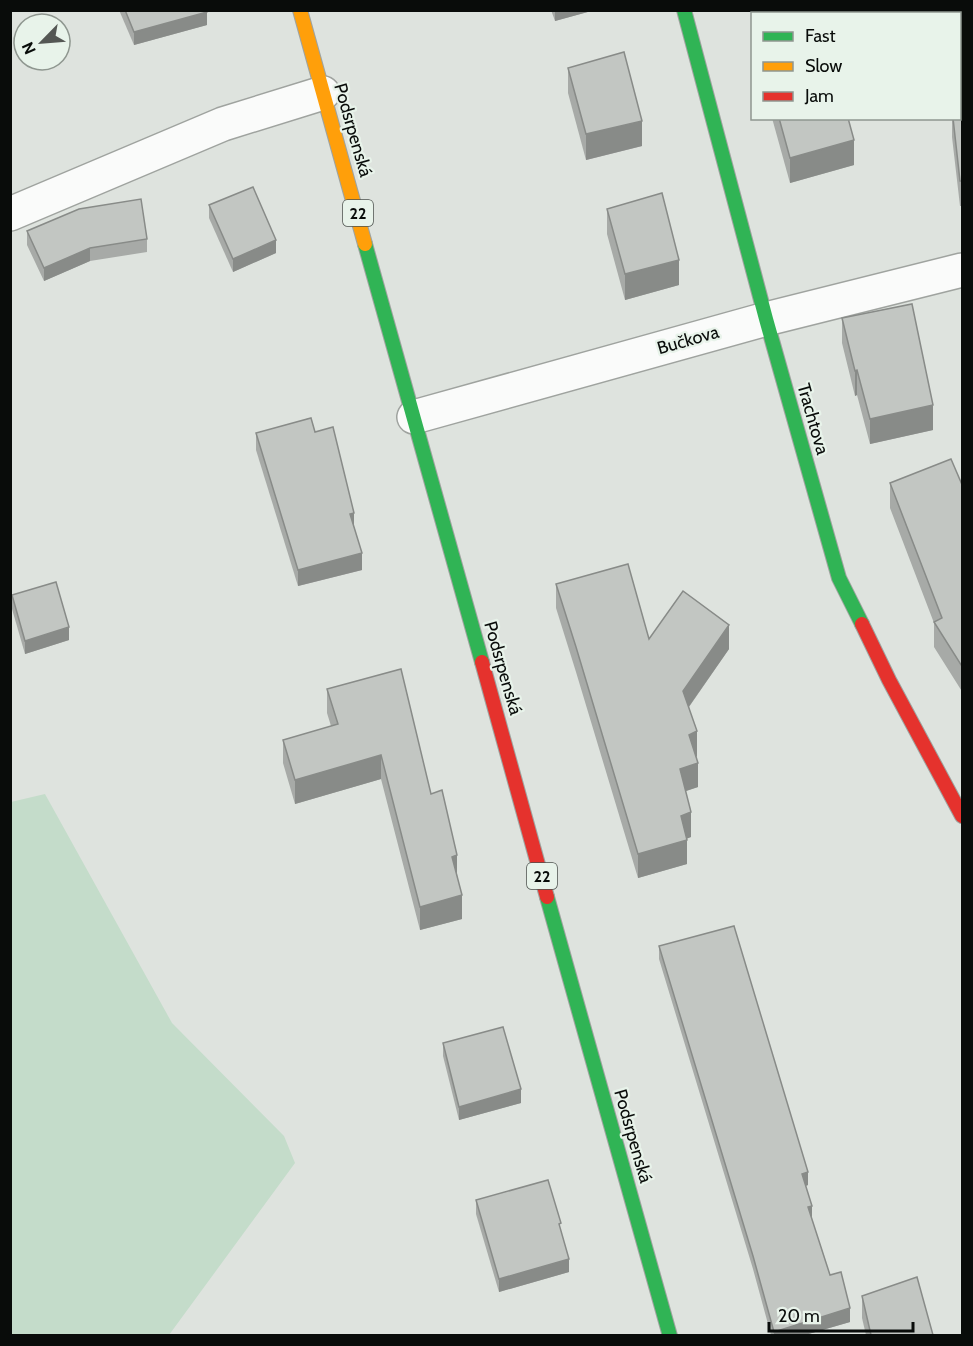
<svg xmlns="http://www.w3.org/2000/svg" width="973" height="1346" font-family="Cabin,sans-serif">
<rect width="100%" height="100%" fill="#dee3de"/>
<path fill="#c4dcca" d="M45,794L172,1023L284,1136L295,1163L169,1335H11V802Z"/>
<g fill="none" stroke-linecap="round" stroke-linejoin="round">
<defs>
<g id="street">
<path d="M10,214L223,124L323,93"/>
<path d="M414,417L766,319L962,270"/>
</g>
<g id="fast">
<path d="M684,10L766,319L839,578L862,624"/>
<path d="M365,244L482,662"/>
<path d="M547,897L670,1336"/>
</g>
<path id="slow" d="M300,10L365,244"/>
<g id="jam">
<path d="M862,624L889,680L962,816"/>
<path d="M482,662L547,897"/>
</g>
</defs>
<use href="#street" stroke="#9fa39f" stroke-width="36"/>
<use href="#fast" stroke="#9fa39f" stroke-width="16"/>
<use href="#slow" stroke="#9fa39f" stroke-width="16"/>
<use href="#jam" stroke="#9fa39f" stroke-width="16"/>
<use href="#street" stroke="#fafbfa" stroke-width="33"/>
<use href="#fast" stroke="#30b455" stroke-width="14"/>
<use href="#slow" stroke="#ff9f0a" stroke-width="14"/>
<use href="#jam" stroke="#e5322d" stroke-width="14"/>
</g>
<g fill="#a7aaa7">
<path d="M119,10H207V25L134,45Z"/>
<path d="M551,10H595L555,21Z"/>
<path d="M568,68L642,146L586,160L568,93Z"/>
<path d="M963,111V206H960L952,137V118H960Z"/>
<path d="M772,118H848L854,165L790,183Z"/>
<path d="M209,205L276,253L233,272L209,218Z"/>
<path d="M607,209L679,285L625,300L607,234Z"/>
<path d="M27,231L147,239V252L90,261L44,281L27,245Z"/>
<path d="M842,318L933,430L870,444L857,395L855,396L842,343Z"/>
<path d="M315,432L354,527L362,570L298,586L256,450V433Z"/>
<path d="M890,483L963,487V693L934,647V623L890,508Z"/>
<path d="M556,584L649,639L729,649L689,707L697,756L698,787L686,791L691,837L687,838V864L638,878L576,672L556,608Z"/>
<path d="M12,595L69,640L25,654L12,609Z"/>
<path d="M327,689L431,794L457,874L462,919L420,930L381,779L295,804L283,763V740L331,726L327,713Z"/>
<path d="M659,946L808,1185L806,1186L812,1219L830,1275L850,1322L805,1335H771L753,1269L659,959Z"/>
<path d="M443,1043L521,1103L459,1120L443,1056Z"/>
<path d="M476,1200L561,1232L569,1272L499,1292L476,1214Z"/>
<path d="M862,1296L933,1335H866L862,1318Z"/>
</g>
<g fill="#888b88">
<path d="M555,10H595L555,21Z"/>
<path d="M207,12V25L134,45V32Z"/>
<path d="M642,121V146L586,160V134Z"/>
<path d="M854,140V165L790,183V158Z"/>
<path d="M276,240V253L233,272V259Z"/>
<path d="M90,248V261L44,281V268Z"/>
<path d="M679,260V285L625,300V274Z"/>
<path d="M857,370V395L855,396V371Z"/>
<path d="M933,405V430L870,444V419Z"/>
<path d="M354,513V529L350,514Z"/>
<path d="M362,553V570L298,586V570Z"/>
<path d="M729,625V649L683,715V691Z"/>
<path d="M69,627V640L25,654V641Z"/>
<path d="M697,731V756L689,759V735Z"/>
<path d="M381,755V779L295,804V780Z"/>
<path d="M698,763V787L680,793V769Z"/>
<path d="M691,812V837L681,841V816Z"/>
<path d="M687,840V864L638,878V854Z"/>
<path d="M457,855V879L452,857Z"/>
<path d="M462,895V919L420,930V907Z"/>
<path d="M521,1089V1103L459,1120V1107Z"/>
<path d="M808,1172V1185L802,1187V1174Z"/>
<path d="M812,1206V1219L808,1207Z"/>
<path d="M569,1259V1272L499,1292V1279Z"/>
<path d="M850,1308V1322L805,1335H774V1332Z"/>
</g>
<g fill="#c2c6c2" stroke="#888b88" stroke-width="1.5">
<path d="M125,10H207V12L134,32Z"/>
<path d="M624,52L642,121L586,134L568,68Z"/>
<path d="M960,111H963V181H960L953,118H960Z"/>
<path d="M779,118H848L854,140L790,158Z"/>
<path d="M253,187L276,240L233,259L209,205Z"/>
<path d="M662,193L679,260L625,274L607,209Z"/>
<path d="M141,199L147,239L90,248L44,268L27,231L79,209Z"/>
<path d="M912,304L933,405L870,419L857,370L855,371L842,318Z"/>
<path d="M311,418L315,432L333,427L354,513L350,514L362,553L298,570L256,433Z"/>
<path d="M951,459L963,487V668L934,622L942,618L890,483Z"/>
<path d="M628,564L649,639L683,591L729,625L683,691L697,731L689,735L698,763L680,769L691,812L681,816L687,840L638,854L576,647L556,584Z"/>
<path d="M56,582L69,627L25,641L12,595Z"/>
<path d="M401,669L431,794L442,790L457,855L452,857L462,895L420,907L381,755L295,780L283,740L338,724L327,689Z"/>
<path d="M734,926L808,1172L802,1174L812,1206L808,1207L830,1275L841,1272L850,1308L774,1332L753,1256L659,946Z"/>
<path d="M503,1027L521,1089L459,1107L443,1043Z"/>
<path d="M548,1180L561,1223L559,1224L569,1259L499,1279L476,1200Z"/>
<path d="M917,1277L933,1335H871L862,1296Z"/>
</g>
<g text-anchor="middle" dominant-baseline="central" stroke-width="4.5" stroke-linejoin="round" paint-order="stroke">
<g fill="#e8f3ea" stroke="#4c514d" stroke-width="1.5">
<rect x="343" y="200" width="30" height="26" rx="4.5"/>
<rect x="527" y="863" width="30" height="26" rx="4.5"/>
</g>
<g font-size="16" font-weight="bold" fill="#090c0a">
<text x="358" y="213">22</text>
<text x="542" y="876">22</text>
</g>
<g font-size="18" fill="#090c0a" stroke="#e8f3ea">
<text transform="translate(353 130) rotate(74)">Podsrpenská</text>
<text transform="translate(688 340) rotate(-16)">Bučkova</text>
<text transform="translate(813 419) rotate(74)">Trachtova</text>
<text transform="translate(503 668) rotate(74)">Podsrpenská</text>
<text transform="translate(633 1136) rotate(74)">Podsrpenská</text>
</g>
</g>
<rect width="973" height="1346" fill="none" stroke="#090c0a" stroke-width="24"/>
<rect x="751" y="12" width="210" height="108" fill="#e8f3ea" stroke="#8f9790" stroke-width="1.5"/>
<rect x="763" y="32" width="30" height="9" fill="#30b455" stroke="#8f9790" stroke-width="1.5"/>
<text x="805" y="42" font-size="18" fill="#090c0a">Fast</text>
<rect x="763" y="62" width="30" height="9" fill="#ff9f0a" stroke="#8f9790" stroke-width="1.5"/>
<text x="805" y="72" font-size="18" fill="#090c0a">Slow</text>
<rect x="763" y="92" width="30" height="9" fill="#e5322d" stroke="#8f9790" stroke-width="1.5"/>
<text x="805" y="102" font-size="18" fill="#090c0a">Jam</text>
<g transform="translate(42 42) rotate(245)"><circle r="28" fill="#e8f3ea" stroke="#8f9790" stroke-width="1.5"/>
<path d="M0-4.5L10 22L0 15L-10 22Z" fill="#545754"/>
<text y="-9" font-size="16" font-weight="bold" text-anchor="middle" fill="#090c0a">N</text>
</g>
<path d="M769 1322v9h144v-9" fill="none" stroke="#090c0a" stroke-width="3"/>
<text x="778" y="1322" font-size="18" fill="#090c0a" stroke="#e8f3ea" stroke-width="4.5" paint-order="stroke">20 m</text>
</svg>
